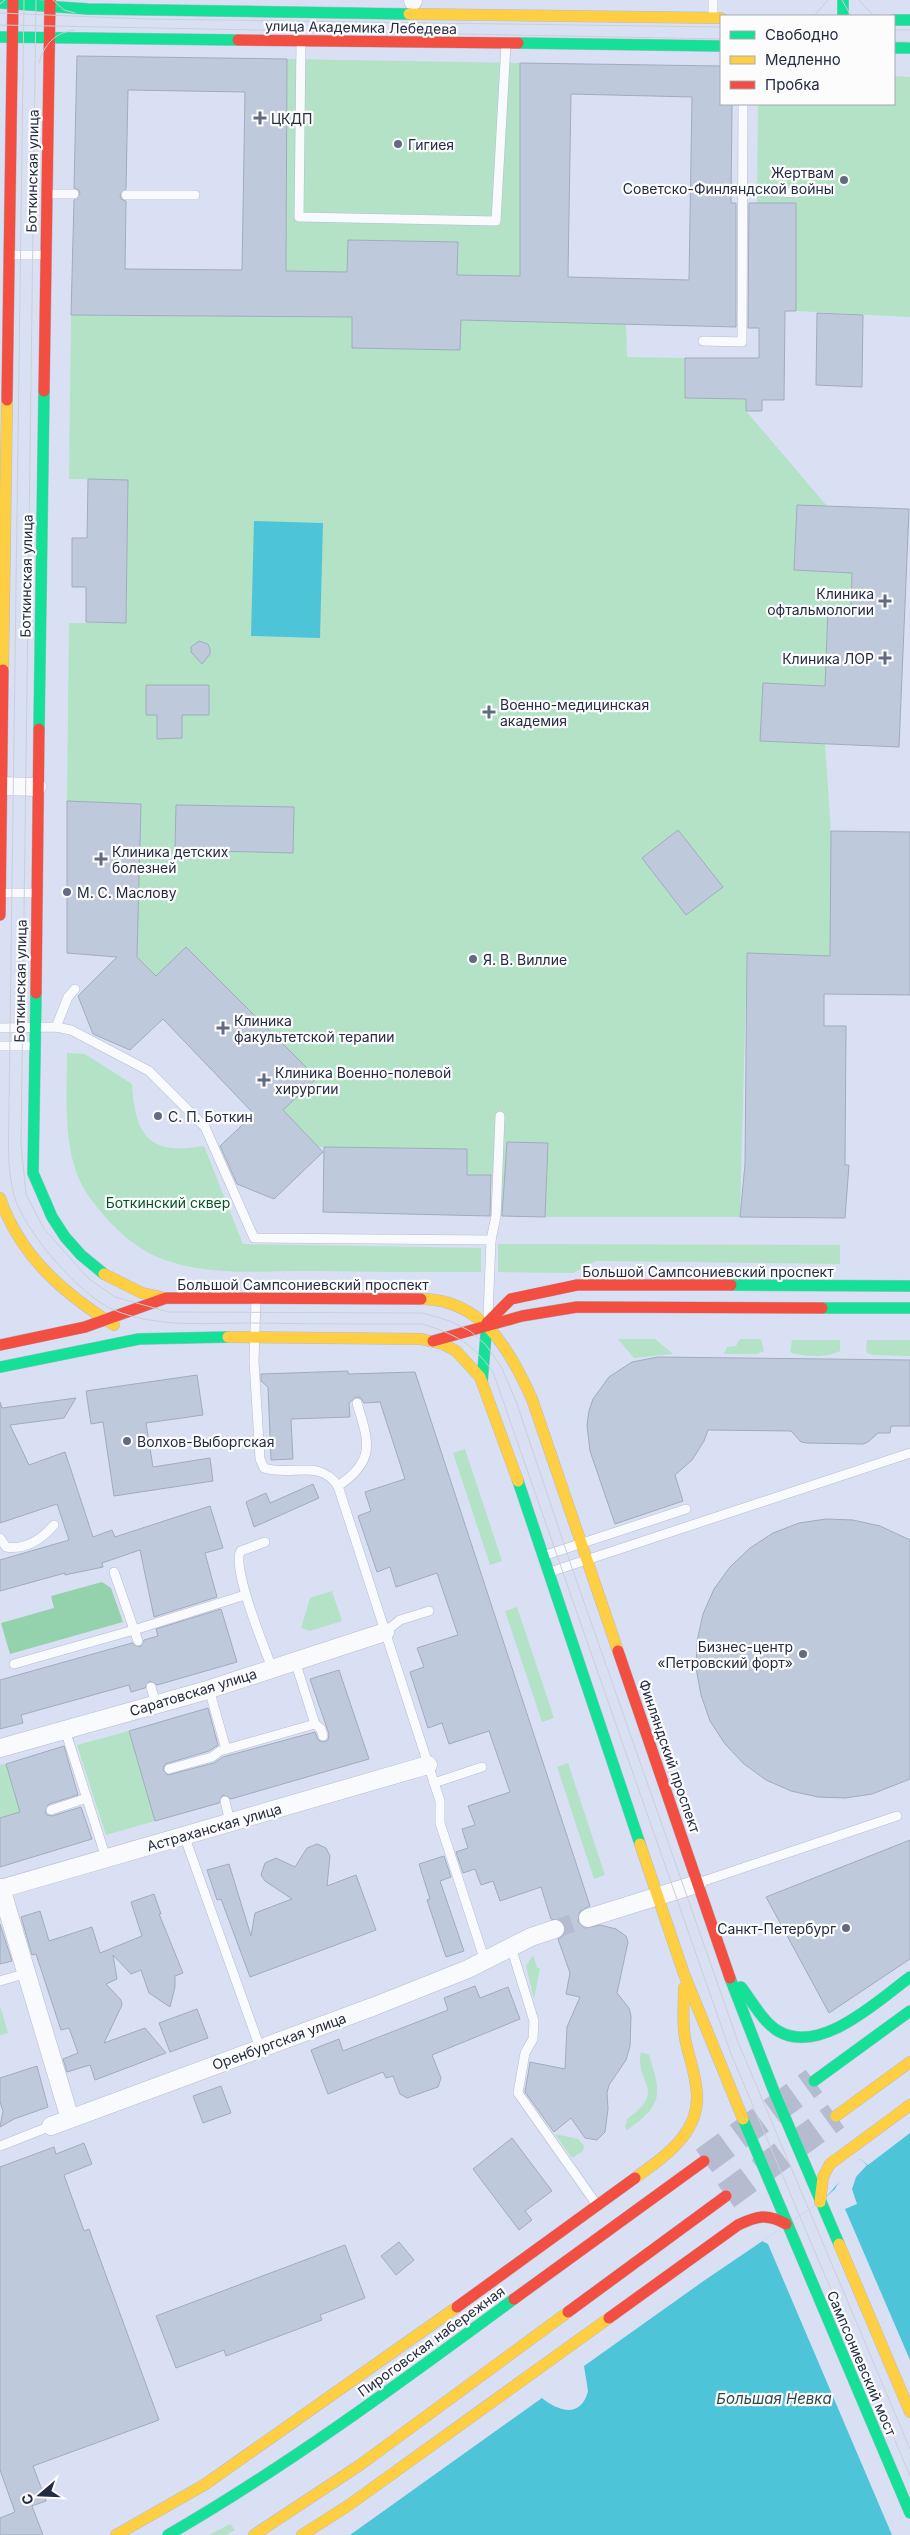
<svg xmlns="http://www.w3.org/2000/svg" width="910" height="2535" font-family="Inter,sans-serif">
<rect width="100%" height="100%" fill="#d9e0f3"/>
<g fill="#b3e2c7">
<path d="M287,59L520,63V276L457,275V242L348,240L347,272L286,271Z"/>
<path d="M894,76L910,77V317L796,311V203H757L758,104H894Z"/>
<path d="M71,315L352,317V348L460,350L461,320L626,323L627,357L685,358V398L746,399V411L827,506L797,505L794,570L827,572L853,557L851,611L828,610L826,661L851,687L763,683L760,741L825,744L831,831L830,956L747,954L740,1217H545L548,1143L507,1142L505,1187L519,1216H491L493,1176L467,1175V1149L318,1147L283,1110L316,1078L173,993L137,957L141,804L67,801L69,623H126L128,480L69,479Z"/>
<path d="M67,1053L85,1054L132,1084C135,1136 149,1156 204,1146L243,1244L481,1248V1272C424,1272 367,1272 310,1271C259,1271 200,1277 153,1255C128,1244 96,1210 83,1187C62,1147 67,1096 67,1053Z"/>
<path d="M498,1244L840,1245V1264L596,1261L573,1273L498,1272Z"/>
<path d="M618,1339H655L673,1354L634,1358Z"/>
<path d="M740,1339H761L764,1351L757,1354H724L727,1347L736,1346Z"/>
<path d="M792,1340H840V1351C828,1358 802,1357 790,1352Z"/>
<path d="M867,1340H910V1356L872,1355L866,1352Z"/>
<path d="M465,1449L502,1561L490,1565L453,1453Z"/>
<path d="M332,1591L342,1621L310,1631L301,1628L310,1598Z"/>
<path d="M517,1607L554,1718L542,1722L505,1611Z"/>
<path d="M129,1731L155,1821L106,1835L77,1745Z"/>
<path d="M568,1763L605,1875L594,1879L557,1767Z"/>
<path d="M6,1764L20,1812L0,1818V1765Z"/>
<path d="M533,1955L537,1968H540L534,1999L526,1966Z"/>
<path d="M0,2006L8,2033L0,2035Z"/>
<path d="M641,2052L649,2055C662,2095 663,2105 627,2130L625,2127L627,2119C669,2090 634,2083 641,2052Z"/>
<path d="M555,2134L578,2139L584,2146L583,2151L572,2158Z"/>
<path d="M230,2524L235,2530L226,2535H209Z"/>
</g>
<path fill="#94d2ae" d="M102,1582L111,1588L123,1622L10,1654L1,1623L54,1608L51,1596Z"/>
<g fill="#4ec4d8">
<path d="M254,521L323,523L320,638L251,636Z"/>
<path d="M910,2133V2535H350L542,2398C558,2411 581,2419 588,2391L584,2366L705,2280L820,2202C836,2189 845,2172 860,2159L868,2165Z"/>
</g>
<path fill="#d9e0f3" d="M860,2159L867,2165L856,2177L852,2189L857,2204L845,2209L910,2360V2535H892L768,2244L762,2241L820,2202L835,2189L845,2171Z"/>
<g fill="#becadb" stroke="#a0acbd" fill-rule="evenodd">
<path d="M77,56L287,59L286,271L347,272L348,240L458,242L457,275L520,276V63L721,66V104H732L731,203H736V327L461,320L460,350L352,348V317L71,315L74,200L80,194L79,190L74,188ZM128,90L245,92L242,270L125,269L126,201L121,199L120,195L126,189ZM571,94L692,97L689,280L568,277Z"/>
<path d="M749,203H796V311H785L784,400H762V411H746V399L685,398V358H759V328H748Z"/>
<path d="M817,313L863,315L862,387L816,385Z"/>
<path d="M88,479L128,480L126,623L86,622V587H72V538H87Z"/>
<path d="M797,505L909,509L899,747L760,741L763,683L825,686L828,610L851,611L852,573L794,570Z"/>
<path d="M199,641L208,644L210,649V654L202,664L191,652V647Z"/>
<path d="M146,685H209V715H182V738L157,739V715H146Z"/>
<path d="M67,801L141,804L137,957L156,976L186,947L317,1078L283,1110L323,1152L274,1199L237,1184L220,1146L254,1114L163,1019L130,1050L93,1034L78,996L117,957L67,953Z"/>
<path d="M176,805L294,807L293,853L175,850Z"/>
<path d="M678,830L723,887L686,915L642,858Z"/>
<path d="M831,831L910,832V995L824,994V1026H846L845,1165H849L845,1218L740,1217L745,1164L747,953L830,956Z"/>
<path d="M507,1142L548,1143L545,1217L502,1216Z"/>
<path d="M324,1147L467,1149V1175H491L490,1216L323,1212Z"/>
<path d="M658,1357L910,1360V1426H891L890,1433H878L868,1442L863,1444L807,1443L801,1442L791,1431L708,1430L704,1441L692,1460L675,1475L683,1501L615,1524L590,1451L587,1425L589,1411L593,1399L609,1377L632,1362Z"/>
<path d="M348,1371V1374L415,1372L590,1906L580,1911L578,1922L585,1928L600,1925L616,1929L626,1936L628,1942L617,1993L629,2008L631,2016L630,2046L626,2060L609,2085L607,2093L608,2109L605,2132L597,2140L585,2138L571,2118L554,2132L525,2092L530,2062L565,2069L567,2027L580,1997L566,1994L570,1973L558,1939L563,1936L565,1926L562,1921L551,1919L541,1887L500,1901L493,1881L481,1885L475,1869L463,1873L456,1852L468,1848L462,1829L475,1825L468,1806L510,1792L489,1731L449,1744L442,1723L428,1728L410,1672L424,1667L417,1648L458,1635L437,1573L396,1587L390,1567L377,1572L358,1516L371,1511L365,1492L405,1479L380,1402L364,1403L361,1398L356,1397L349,1403L350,1417L291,1419L293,1459L271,1460L268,1387L261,1381V1374Z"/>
<path d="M197,1375L203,1415L146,1423L153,1467L210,1458L213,1481L114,1496L103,1422L91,1424L86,1391Z"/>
<path d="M76,1398L64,1418L10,1425L29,1465L65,1452L93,1537L112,1530L115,1537L210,1506L223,1548L205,1553L217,1597L154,1617L140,1550L102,1563L103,1567L65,1575V1573L0,1591V1560L69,1540L57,1504L0,1523V1402L2,1408Z"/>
<path d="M313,1484L319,1498L254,1527L246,1502L266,1493L270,1503Z"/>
<path d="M826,1519L853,1520L880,1526L910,1540V1779L872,1794L845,1798L818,1797L791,1791L766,1780L744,1764L725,1744L710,1721L701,1695L696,1668L697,1641L703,1614L714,1589L730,1567L750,1548L773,1533L799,1523Z"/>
<path d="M221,1609L237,1662L157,1685L150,1681L145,1688L131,1692L129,1685L21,1715L23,1723L0,1729V1680L132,1643L140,1647L144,1640L158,1636L156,1629Z"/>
<path d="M339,1670L369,1759L231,1799L223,1795L219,1803L155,1821L129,1731L208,1708L218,1745L209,1751L165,1764L163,1770L168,1775L214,1763L223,1757L315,1732L318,1740L324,1742L328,1740L329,1734L310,1679Z"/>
<path d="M64,1746L78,1795L49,1804L45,1812L47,1815L52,1816L81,1807L92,1839L0,1867V1818L20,1812L6,1764Z"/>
<path d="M910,1840V1959L829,2013L766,1897Z"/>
<path d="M317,1844L326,1848L330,1856L327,1886L356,1875L376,1930L250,1977L221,1899L217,1900L207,1870L229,1864L251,1936L255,1913L292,1899L265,1881L261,1875L265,1863L276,1858L295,1867L307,1848Z"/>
<path d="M444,1856L451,1877L440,1881L464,1951L446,1957L427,1900L430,1899L419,1864Z"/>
<path d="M154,1894L161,1914H159L183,1973L175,1976V1987L170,2007L149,1993L141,1970L131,1974L113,1955L117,1979L106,1984L121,2000L122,2005L104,2043L145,2028L166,2053L95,2080L90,2065L67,2072L63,2059L78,2053L69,2028L61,2030L36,1954L32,1955L21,1917L40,1911L49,1941L92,1927L100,1953L142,1936L131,1902Z"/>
<path d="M0,1924L12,1961L0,1964Z"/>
<path d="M475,1986L480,1998L508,1987L520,2019L432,2055L441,2078L438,2087L407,2098L400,2094L393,2076L386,2078L383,2072L328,2094L311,2050L339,2039L343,2051L448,2010L444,1998Z"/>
<path d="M197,2009L208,2038L170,2052L159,2023Z"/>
<path d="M37,2066L48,2107L14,2119L0,2127L3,2111L0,2102V2078Z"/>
<path d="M221,2086L231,2113L203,2123L193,2096Z"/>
<path d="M512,2138L552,2191L525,2211L532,2220L519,2230L473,2169Z"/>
<path d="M84,2143L92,2164L64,2175L84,2231L89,2229L159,2420L33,2466L46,2501L32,2506L43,2535H0V2518L15,2512L0,2470V2167L54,2147L56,2154Z"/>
<path d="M399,2242L414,2260L396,2275L381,2256Z"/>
<path d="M345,2245L365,2298L320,2315L322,2320L226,2356L224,2350L176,2368L156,2316Z"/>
</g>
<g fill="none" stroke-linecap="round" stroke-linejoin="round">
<path stroke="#b5bcd0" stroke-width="18" stroke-dasharray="18 9" stroke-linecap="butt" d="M555,1929L588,1918"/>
<g stroke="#b5bcd0" stroke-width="28" stroke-dasharray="28 14" stroke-linecap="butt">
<path d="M704,2161L814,2081"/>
<path d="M726,2196L836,2116"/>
</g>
<defs>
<g id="lane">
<path d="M713,0V18"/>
<path d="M301,42L299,217L496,221L506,44"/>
<path d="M743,190L797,193"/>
<path d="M47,194H74"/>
<path d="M126,195H195"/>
<path d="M10,255H45"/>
<path d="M703,341L742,342L743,104"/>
<path d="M1,893H36"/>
<path d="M56,1027L68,997L75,989"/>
<path d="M0,1028L56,1027L71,1030L149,1071L205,1127L254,1238L491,1240L488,1316"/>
<path d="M0,1046H34"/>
<path d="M491,1240L496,1216L500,1116"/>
<path d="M256,1300L254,1361L260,1459L264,1468C292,1477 319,1458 338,1486L440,1801V1823L485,1961"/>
<path d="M338,1486C376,1461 369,1442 357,1403"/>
<path d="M0,1538L6,1547C25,1550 42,1539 54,1525"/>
<path d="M265,1542L241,1551C230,1563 265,1650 272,1668"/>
<path d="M543,1556L686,1509"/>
<path d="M114,1572L138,1641"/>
<path d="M550,1572L910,1453"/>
<path d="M385,1632L400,1620L429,1611"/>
<path d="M295,1661L315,1724L321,1729L323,1736"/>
<path d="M14,1664L134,1630L245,1595"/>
<path d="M151,1687L156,1704"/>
<path d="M209,1689L226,1749"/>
<path d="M65,1730L106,1858"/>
<path d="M169,1769L212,1757L220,1751L315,1724"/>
<path d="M434,1783L482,1767"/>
<path d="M225,1801L230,1822"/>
<path d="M51,1810L87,1798"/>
<path d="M184,1835L260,2048"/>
<path d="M698,1883L897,1816"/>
<path d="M511,1947L534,2021L533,2039L525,2053L518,2093L597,2205"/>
<path d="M0,1981L27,1973"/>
<path d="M0,2146L51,2126"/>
</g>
<g id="street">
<path d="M413,0V1"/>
<path d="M0,786L37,787"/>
<path d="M0,1748L204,1691L385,1632"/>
<path d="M1,1888L70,2119"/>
<path d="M0,1889L428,1765"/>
<path d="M588,1918L697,1884"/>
<path d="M51,2126L375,2006L468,1969L531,1937L555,1929"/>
</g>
<g id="fast">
<path d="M843,0V16"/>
<path d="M0,3L88,9L409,14"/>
<path d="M894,20H910"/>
<path d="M0,37L238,40"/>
<path d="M518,43L721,46"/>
<path d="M894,48H910"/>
<path d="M39,729L44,391"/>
<path d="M36,993L33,1173L52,1217L65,1237L81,1255L104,1274"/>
<path d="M731,1285L910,1286"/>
<path d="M822,1308H910"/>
<path d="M0,1367L139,1339L228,1337"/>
<path d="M482,1382L487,1323"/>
<path d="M518,1481L640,1844"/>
<path d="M730,1978L775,2094L839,2244"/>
<path d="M741,1987C752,2001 763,2022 778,2031C820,2056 879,2000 910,1977"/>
<path d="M814,2081L910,2011"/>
<path d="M743,2119L910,2513"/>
<path d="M168,2535C289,2465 401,2382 514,2299"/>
</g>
<g id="slow">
<path d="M409,14L721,18"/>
<path d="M3,670L7,400"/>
<path d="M0,1198C20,1256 63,1293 114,1325"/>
<path d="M104,1274L142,1293L165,1298"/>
<path d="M421,1299C482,1299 510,1350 532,1399L618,1651"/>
<path d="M228,1337L421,1339L443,1344L456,1351L480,1377L518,1481"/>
<path d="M640,1844L684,1974L743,2119"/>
<path d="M836,2116L910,2062"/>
<path d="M635,2178C667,2155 704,2130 696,2086C694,2069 688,2054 685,2038C682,2021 684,2004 684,1988"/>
<path d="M820,2202L823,2177L830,2164L910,2105"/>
<path d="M839,2244L910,2412"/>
<path d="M116,2535L204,2485L457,2307"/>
<path d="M254,2535L360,2465L568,2312"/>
<path d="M302,2535L349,2505L609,2318"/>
</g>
<g id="jam">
<path d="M238,40L518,43"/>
<path d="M44,391L50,0"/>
<path d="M7,400L13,0"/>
<path d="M0,915L3,670"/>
<path d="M36,993L39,729"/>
<path d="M487,1323L511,1299L577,1285H731"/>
<path d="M433,1341L522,1316L577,1307L822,1308"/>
<path d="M0,1345L85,1327L166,1298L421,1299"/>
<path d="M618,1651L730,1978"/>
<path d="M514,2299L704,2161"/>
<path d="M457,2307L635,2178"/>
<path d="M568,2312L726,2196"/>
<path d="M609,2318L738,2225C757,2216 767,2213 786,2224"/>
</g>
</defs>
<use href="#lane" stroke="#b5bccf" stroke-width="10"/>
<use href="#street" stroke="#b5bccf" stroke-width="19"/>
<use href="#fast" stroke="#b5bccf" stroke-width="12"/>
<use href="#slow" stroke="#b5bccf" stroke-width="12"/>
<use href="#jam" stroke="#b5bccf" stroke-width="12"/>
<use href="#lane" stroke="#f9fafd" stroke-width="9"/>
<use href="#street" stroke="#f9fafd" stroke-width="18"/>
<use href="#fast" stroke="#16e098" stroke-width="11"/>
<use href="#slow" stroke="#ffcf43" stroke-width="11"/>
<use href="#jam" stroke="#f24e42" stroke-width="11"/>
<g stroke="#cccfd5" stroke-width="1">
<path d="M24,0L9,1105C9,1135 6,1166 14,1195C23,1230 80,1296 114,1310C157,1328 207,1323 252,1323C309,1324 366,1324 422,1324C456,1334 473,1344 493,1372L731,2054L910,2476"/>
<path d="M36,0L21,1145L26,1194L44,1229L89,1279L115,1297L169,1312L423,1313L450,1321L470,1331L486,1345L502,1368L517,1404L571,1565L738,2042L910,2449"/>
<path d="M53,0L64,10L75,13"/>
<path d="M842,0L851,16"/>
<path d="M859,0L874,16"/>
<path d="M0,4L5,0"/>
<path d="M0,13L145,19L721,27"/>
<path d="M814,16L828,0"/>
<path d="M0,25L721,39"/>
<path d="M894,30H910"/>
<path d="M894,41L910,42"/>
<path d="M39,63C44,45 54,33 74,30"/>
</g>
</g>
<g fill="#636b80" stroke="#fcfcfc" stroke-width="2">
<path d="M257.5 110.5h5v5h5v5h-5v5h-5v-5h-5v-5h5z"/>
<circle cx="398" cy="144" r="5"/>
<circle cx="844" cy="180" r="5"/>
<path d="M882.5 593.5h5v5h5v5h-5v5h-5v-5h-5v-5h5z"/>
<path d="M882.5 650.5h5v5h5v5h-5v5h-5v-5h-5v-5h5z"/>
<path d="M486.5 704.5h5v5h5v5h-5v5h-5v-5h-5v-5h5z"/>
<path d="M98.5 851.5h5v5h5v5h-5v5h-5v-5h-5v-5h5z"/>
<circle cx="67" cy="892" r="5"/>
<circle cx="473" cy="959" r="5"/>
<path d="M220.5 1020.5h5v5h5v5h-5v5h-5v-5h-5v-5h5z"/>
<path d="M261.5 1072.5h5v5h5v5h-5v5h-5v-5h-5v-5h5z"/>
<circle cx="158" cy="1116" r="5"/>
<circle cx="127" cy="1441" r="5"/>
<circle cx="803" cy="1654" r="5"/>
<circle cx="846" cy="1928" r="5"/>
</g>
<g text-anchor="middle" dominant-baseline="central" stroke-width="4.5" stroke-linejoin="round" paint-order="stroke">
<g font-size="14" fill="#242c42" stroke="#fcfcfc">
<text transform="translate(361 27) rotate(1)">улица Академика Лебедева</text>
<text transform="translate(32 171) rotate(-89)">Боткинская улица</text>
<text transform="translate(26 576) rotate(-89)">Боткинская улица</text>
<text transform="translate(20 981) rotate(-89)">Боткинская улица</text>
<text x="708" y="1271">Большой Сампсониевский проспект</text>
<text x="303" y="1284">Большой Сампсониевский проспект</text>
<text transform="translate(193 1692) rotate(-17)">Саратовская улица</text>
<text transform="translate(670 1756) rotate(71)">Финляндский проспект</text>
<text transform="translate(214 1827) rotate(-16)">Астраханская улица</text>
<text transform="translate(279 2041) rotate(-20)">Оренбургская улица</text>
<text transform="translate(431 2341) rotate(-36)">Пироговская набережная</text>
<text transform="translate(862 2363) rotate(67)">Сампсониевский мост</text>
</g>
<g font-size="14" fill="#242c42" stroke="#fcfcfc" text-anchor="start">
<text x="271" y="118">ЦКДП</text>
<text x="408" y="144">Гигиея</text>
<text x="834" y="172" text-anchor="end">Жертвам<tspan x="834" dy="16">Советско-Финляндской войны</tspan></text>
<text x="874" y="593" text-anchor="end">Клиника<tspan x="874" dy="16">офтальмологии</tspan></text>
<text x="874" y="658" text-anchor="end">Клиника ЛОР</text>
<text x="500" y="704">Военно-медицинская<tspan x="500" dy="16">академия</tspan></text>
<text x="112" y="851">Клиника детских<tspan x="112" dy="16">болезней</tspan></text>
<text x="77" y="892">М. С. Маслову</text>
<text x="483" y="959">Я. В. Виллие</text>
<text x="234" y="1020">Клиника<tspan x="234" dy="16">факультетской терапии</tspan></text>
<text x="275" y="1072">Клиника Военно-полевой<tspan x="275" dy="16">хирургии</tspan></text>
<text x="168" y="1116">С. П. Боткин</text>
<text x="137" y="1441">Волхов-Выборгская</text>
<text x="793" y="1646" text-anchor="end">Бизнес-центр<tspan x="793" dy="16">«Петровский форт»</tspan></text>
<text x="836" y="1928" text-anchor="end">Санкт-Петербург</text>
</g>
<g font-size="14" fill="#025523" stroke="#fcfcfc">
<text x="168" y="1202">Боткинский сквер</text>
</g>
<g font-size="15" font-style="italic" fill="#2b494e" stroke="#fcfcfc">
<text x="774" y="2398">Большая Невка</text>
</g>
</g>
<rect x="720" y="15" width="175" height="90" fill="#fcfcfc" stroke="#a6a9b2"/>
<rect x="730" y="31" width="25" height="8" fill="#16e098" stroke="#a6a9b2"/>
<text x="765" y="40" font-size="15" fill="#242c42">Свободно</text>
<rect x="730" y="56" width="25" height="8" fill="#ffcf43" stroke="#a6a9b2"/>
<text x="765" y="65" font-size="15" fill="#242c42">Медленно</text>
<rect x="730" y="81" width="25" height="8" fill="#f24e42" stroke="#a6a9b2"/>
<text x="765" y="90" font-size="15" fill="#242c42">Пробка</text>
<g transform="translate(40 2495) rotate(251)" stroke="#fcfcfc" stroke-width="4" paint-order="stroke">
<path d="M0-4L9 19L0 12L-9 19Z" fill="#242c42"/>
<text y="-8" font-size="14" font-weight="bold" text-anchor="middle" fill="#242c42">С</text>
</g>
</svg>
